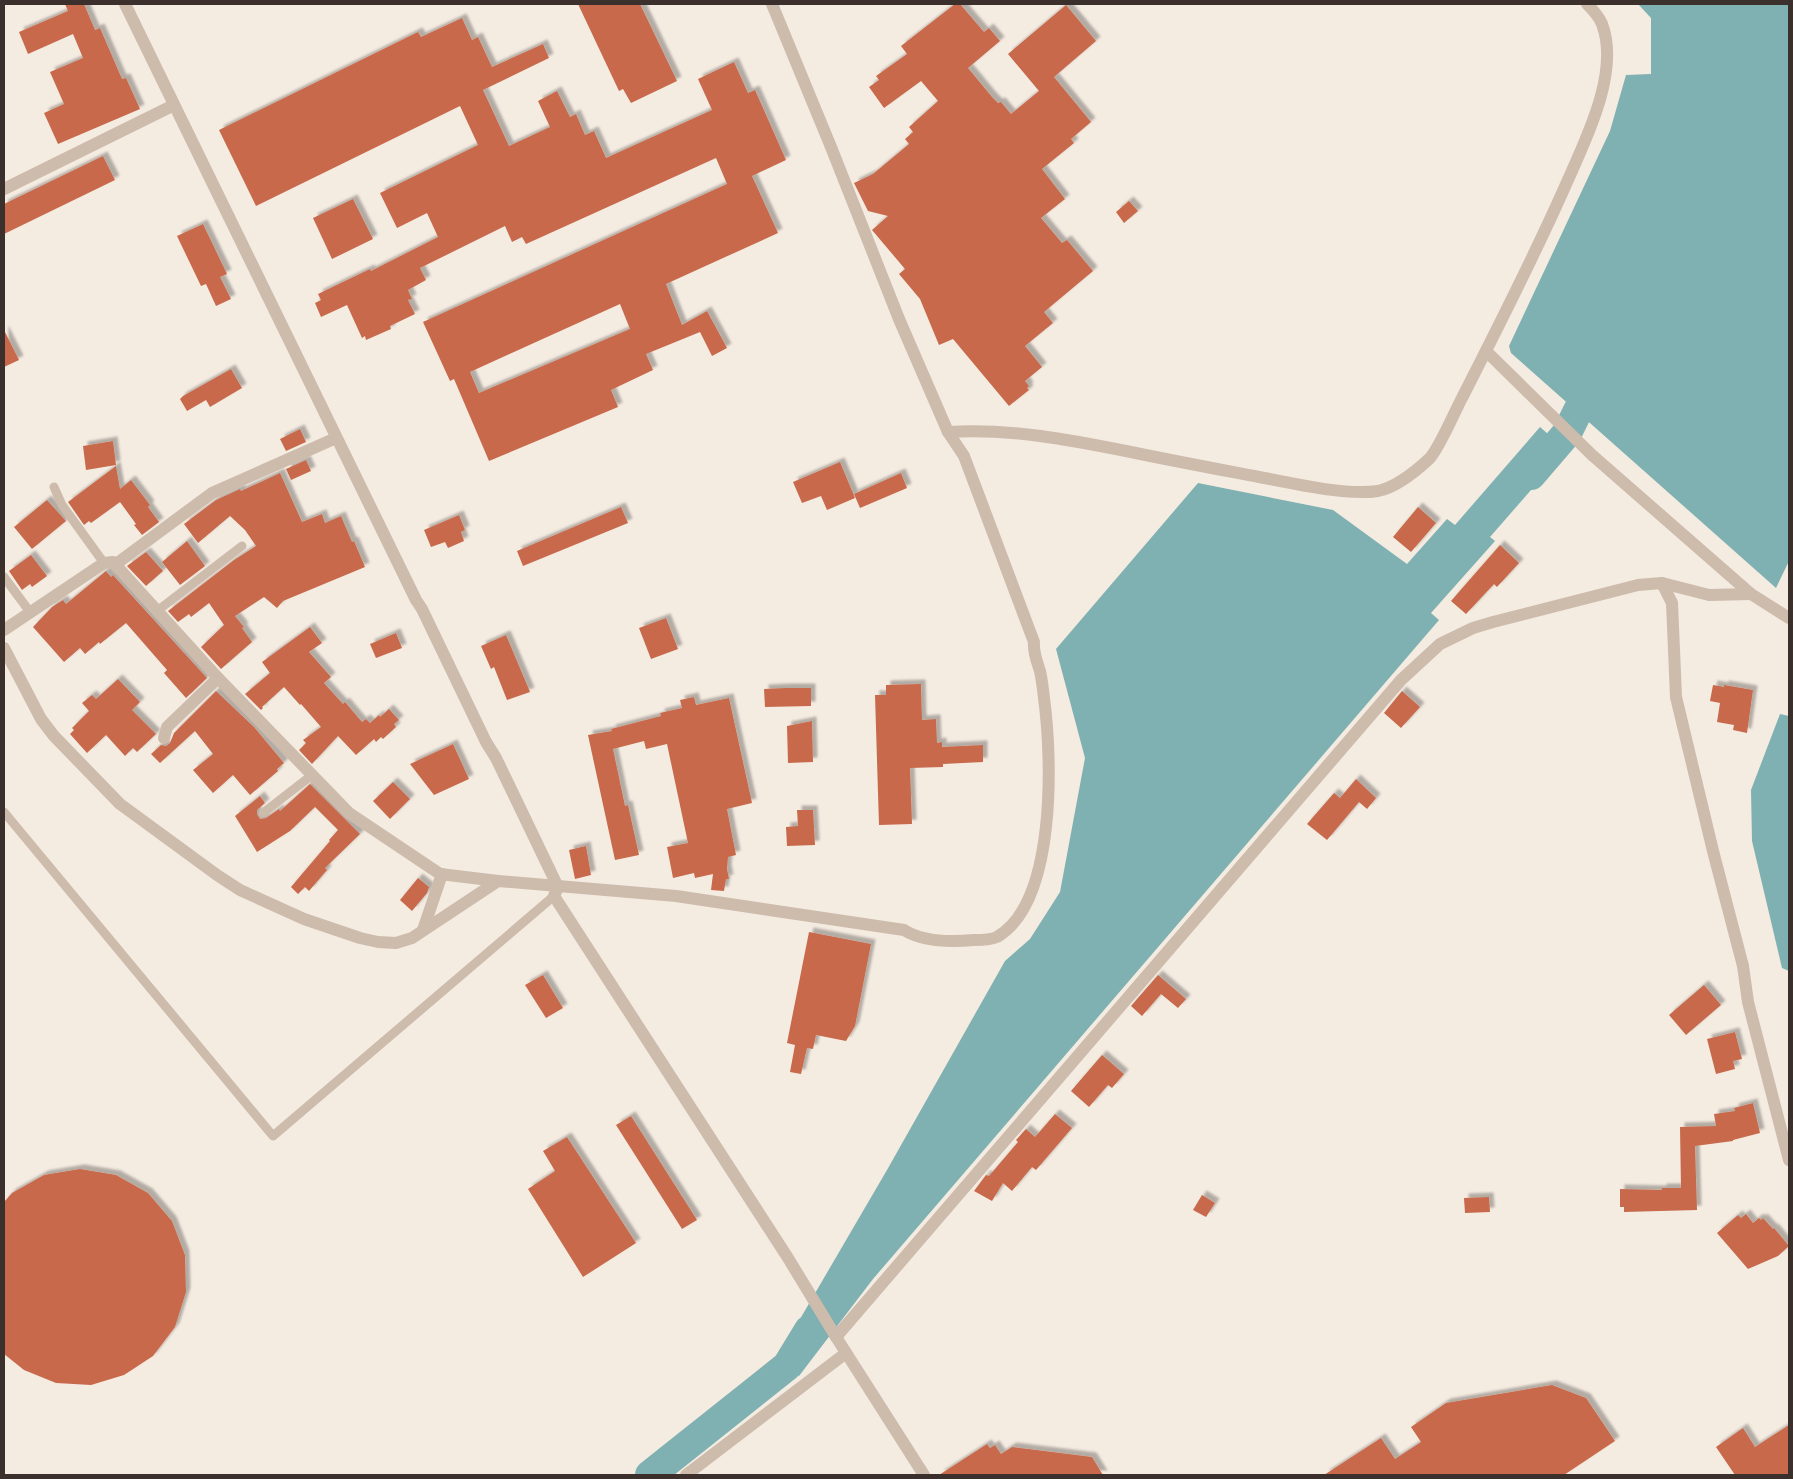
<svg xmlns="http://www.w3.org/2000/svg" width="1793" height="1479" font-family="'Public Sans',sans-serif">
<defs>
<filter id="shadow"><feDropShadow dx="4.5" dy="-4.5" stdDeviation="1" flood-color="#0004"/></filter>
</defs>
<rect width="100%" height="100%" fill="#f4ebe1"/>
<g fill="#7fb0b2">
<path d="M1638,4H1789V561L1776,588L1511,353L1509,346L1610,131L1626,75L1651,74V18Z"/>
<path d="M1540,427L1566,450L1490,537L1495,541L1431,613L1439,620L873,1279L799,1376L777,1355L786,1343L887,1170L1005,961L1030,939L1060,892L1085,758L1056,649L1198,483L1333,510L1407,564L1447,519L1455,525Z"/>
<path d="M1780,714L1789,716V971L1782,968L1752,841L1751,790Z"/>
</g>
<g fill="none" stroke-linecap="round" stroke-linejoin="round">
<g stroke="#7fb0b2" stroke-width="30">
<path d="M1531,475L1567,433L1595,376"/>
<path d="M650,1475L787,1366L809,1330"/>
</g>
</g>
<g fill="#c8694b" fill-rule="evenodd" filter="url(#shadow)">
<path d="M65,4H84L95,30L100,28L122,79L126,78L140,109L58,144L44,113L64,104L50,72L83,58L73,34L28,54L19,32L68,11Z"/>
<path d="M578,4H640L677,81L631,103L623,89L619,91Z"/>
<path d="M955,4H960L984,32L989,28L1000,41L968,68L992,97L998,103L1001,102L1011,114L1039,91L1008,54L1066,5L1096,41L1054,77L1091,122L1071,139L1074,143L1042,169L1065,199L1041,218L1062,243L1067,240L1093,271L1044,312L1053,323L1025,346L1042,367L1025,381L1029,386L1027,388L1029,390L1009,406L953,339L939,345L920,299L899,274L905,269L872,230L888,216L868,211L854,183L873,174L909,144L905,139L913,132L909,127L938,101L921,81L884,108L869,87L879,80L876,76L907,54L901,46Z"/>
<path d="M462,18L472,40L478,37L492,67L543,44L549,58L483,90L509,146L550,127L538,101L557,91L570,117L576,114L585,135L594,131L606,158L712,110L698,79L734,62L748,93L755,90L786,160L752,176L778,233L666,284L682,325L707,311L727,348L712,356L700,332L646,354L653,370L611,390L618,407L489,461L454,379L450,381L423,322L727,184L716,158L526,244L522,237L512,242L505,226L420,268L426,280L408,290L412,299L408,300L415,314L390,326L391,329L366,340L365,336L362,338L347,305L321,317L315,303L321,300L318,294L370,269L371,271L438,237L427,213L397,228L380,193L478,145L460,106L256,206L219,130L418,32L421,37ZM620,304L630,329L479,393L470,372Z"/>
<path d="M103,156L115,180L4,234V204Z"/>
<path d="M353,199L373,239L332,259L313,218Z"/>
<path d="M1129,201L1138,211L1124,223L1116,212Z"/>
<path d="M203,224L227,274L220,277L231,299L216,306L206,284L201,286L177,236Z"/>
<path d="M4,330L19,360L4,367Z"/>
<path d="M231,369L242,388L210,407L206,400L187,411L180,399L183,396Z"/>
<path d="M300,429L306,442L286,451L280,439Z"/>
<path d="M113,441L116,465L86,470L83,446Z"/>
<path d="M306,460L311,471L291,480L286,469Z"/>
<path d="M840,462L855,498L827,510L821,496L802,503L793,482Z"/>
<path d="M116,466L120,489L131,480L150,505L148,507L159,522L142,535L134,525L136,524L120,502L91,523L89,521L84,525L68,502Z"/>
<path d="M280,473L302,522L322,514L325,523L341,516L352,542L354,541L365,567L283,601L277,608L264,597L235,616L244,627L242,628L252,642L221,669L201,647L224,625L209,603L191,617L189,614L178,622L168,611L234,560L256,546L245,530L230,516L198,543L184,524L216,500L240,489L241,491Z"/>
<path d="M901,473L907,488L860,508L854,494Z"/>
<path d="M47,500L66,521L32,549L14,527Z"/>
<path d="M621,507L628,523L523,566L517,551Z"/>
<path d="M1418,507L1436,523L1411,552L1393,537Z"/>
<path d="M459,515L465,530L461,532L464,541L448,548L445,542L431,547L424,530Z"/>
<path d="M187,541L205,566L180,585L162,562Z"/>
<path d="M1500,545L1519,563L1497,587L1494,584L1466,614L1451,601Z"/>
<path d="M146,552L163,571L146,586L127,566Z"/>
<path d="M31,555L47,576L32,587L30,584L22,590L9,571Z"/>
<path d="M106,571L111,577L113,575L207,678L186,698L164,673L167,670L126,623L100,644L99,642L85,654L80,648L64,662L33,627L52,607L63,600L66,604Z"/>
<path d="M666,618L678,649L651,659L639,628Z"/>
<path d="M310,627L322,643L309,652L331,677L324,683L343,704L345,702L362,722L366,719L370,723L379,715L380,717L389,709L399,720L394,724L396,727L383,739L381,737L376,742L374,739L356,755L338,736L312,764L299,750L306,743L303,740L321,727L301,704L300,705L284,687L262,707L263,708L261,710L245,694L270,673L262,662Z"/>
<path d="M396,633L402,648L376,658L370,644Z"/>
<path d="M506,635L530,692L507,700L494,667L491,669L481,646Z"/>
<path d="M118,679L140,702L132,710L156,734L137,752L133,748L125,756L106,735L87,753L70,734L74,730L72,728L89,711L82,703L92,695L96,699Z"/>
<path d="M921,684L922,720L936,719L937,743L942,742V747L983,745V762L943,764V767L910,768L912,824L879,825L875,695H886V685Z"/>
<path d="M1713,685L1724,687V685L1753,690L1747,733L1733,730L1734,725L1717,722L1720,703L1710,701Z"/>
<path d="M786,688H811V706L765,707L764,689Z"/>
<path d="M216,691L254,727L284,763L277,769L278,771L250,795L233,775L213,793L193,770L213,754L195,731L160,763L151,754L161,745L166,746L170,743L174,733Z"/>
<path d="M1402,691L1420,707L1401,728L1384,713Z"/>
<path d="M694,697L696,705L729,698L752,803L727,809L736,855L728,857L727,869L729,879H726L724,891L711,890L713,874L695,878L694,873L673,878L667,847L688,843L667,744L646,749L644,741L613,749L625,806L628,805L639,855L615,860L588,735L612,731L611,729L661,716L660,713L682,708L680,700Z"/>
<path d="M812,721L813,762L788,763L787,726Z"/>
<path d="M453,744L469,779L434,795L410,764Z"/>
<path d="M1356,779L1376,798L1367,809L1359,802L1327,840L1307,824L1334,793L1340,798Z"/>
<path d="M393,782L410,799L390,819L373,801Z"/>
<path d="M310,784L360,834L325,868L327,870L309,891L305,887L298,894L291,887L330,841L329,840L338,830L315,807L290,831L257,852L235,816L260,796L265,803L257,810V814L260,819L266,818L279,809L280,811Z"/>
<path d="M797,810H813L815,845L787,846L786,827L798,826Z"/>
<path d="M586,846L591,875L575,879L569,850Z"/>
<path d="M418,878L429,887L427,893L412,911L400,900Z"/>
<path d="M809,932L871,944L855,1026L846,1041L816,1035L813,1049L807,1048L801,1074L790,1072L795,1045L787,1043Z"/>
<path d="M543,975L563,1008L546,1018L525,985Z"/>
<path d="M1158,975L1186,999L1178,1008L1161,994L1142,1016L1131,1006Z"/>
<path d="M1704,985L1721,1005L1686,1035L1669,1015Z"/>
<path d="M1735,1032L1742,1059L1733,1061L1735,1069L1716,1074L1707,1039Z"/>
<path d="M1102,1055L1124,1074L1112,1088L1108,1085L1089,1107L1071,1091Z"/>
<path d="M1753,1103L1760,1133L1733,1140V1141L1695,1146L1697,1210L1624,1212V1207H1620V1189L1662,1190V1188H1681L1680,1127L1716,1126L1714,1114L1735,1111L1734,1108Z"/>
<path d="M1055,1114L1072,1128L1036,1170L1032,1167L1012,1191L1003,1183L992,1201L974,1191L986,1175L989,1176L1018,1142L1016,1140L1026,1129L1035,1137Z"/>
<path d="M631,1116L697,1220L682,1229L616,1125Z"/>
<path d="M567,1137L636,1243L583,1277L528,1189L555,1171L543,1151Z"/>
<path d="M80,1169L116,1175L148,1193L172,1221L185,1255L186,1292L175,1327L153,1356L124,1375L91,1385L56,1383L24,1370L4,1354V1202L12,1193L44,1175Z"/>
<path d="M1202,1195L1215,1203L1206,1217L1193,1210Z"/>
<path d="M1489,1197L1490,1212L1465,1213L1464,1198Z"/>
<path d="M1746,1214L1753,1223L1759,1218L1761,1220L1763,1218L1773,1229L1774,1228L1789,1246L1778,1256L1748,1269L1717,1233L1738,1215L1741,1218Z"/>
<path d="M1552,1385L1586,1398L1615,1441L1564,1475H1324L1381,1438L1395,1459L1421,1442L1411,1427L1446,1403Z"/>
<path d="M1789,1425V1475H1735L1716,1447L1743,1428L1755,1447Z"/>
<path d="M987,1444L990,1448L995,1445L1001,1454L1012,1447L1092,1457L1103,1475H939Z"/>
</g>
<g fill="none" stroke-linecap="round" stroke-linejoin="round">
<g stroke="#cdbbac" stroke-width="9">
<path d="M54,487L62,505L104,563"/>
<path d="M4,577L30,612"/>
<path d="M157,611L242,546"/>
<path d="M4,812L273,1136L554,896"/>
<path d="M263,813L312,775"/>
</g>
<g stroke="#cdbbac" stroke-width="12">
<path d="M4,189L174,105"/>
<path d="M1486,351L1592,455L1751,594L1789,618"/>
<path d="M948,432C1010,428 1071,440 1131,452C1174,461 1217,469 1259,477C1293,483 1346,496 1378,491C1397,487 1415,472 1429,459C1438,451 1455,411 1462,398C1497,329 1532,261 1563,191C1583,145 1621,74 1602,24C1599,16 1593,10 1587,4"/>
<path d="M116,564L212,493L336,438"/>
<path d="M1662,583L1672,603L1676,697L1713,851L1743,966L1748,1002L1789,1160"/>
<path d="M4,630L104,563L113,562L218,678L349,813L440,874L498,881"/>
<path d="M4,648L41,719L54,736L120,804L217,875L240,890L304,919L360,938L378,942L396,943L412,938L498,881L676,896L904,930C923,942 953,942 974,940C981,940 991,940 997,937C1057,902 1052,758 1044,698C1043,689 1042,680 1040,671C1037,662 1033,652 1034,642L964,456L948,432L899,319L831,147L772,4"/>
<path d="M164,738L167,727L218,678"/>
<path d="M423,930L442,874"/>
<path d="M836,1337L1401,680L1440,644L1473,628L1493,622L1638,585L1662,583L1709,595L1751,594"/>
<path d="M686,1475L846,1353"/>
</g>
<path stroke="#cdbbac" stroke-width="12" d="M125,4L416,600L422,609L486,742L496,758L558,887L554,896L788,1258L836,1337L924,1475"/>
</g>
<rect width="1793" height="1479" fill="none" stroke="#3b302b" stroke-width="10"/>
</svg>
